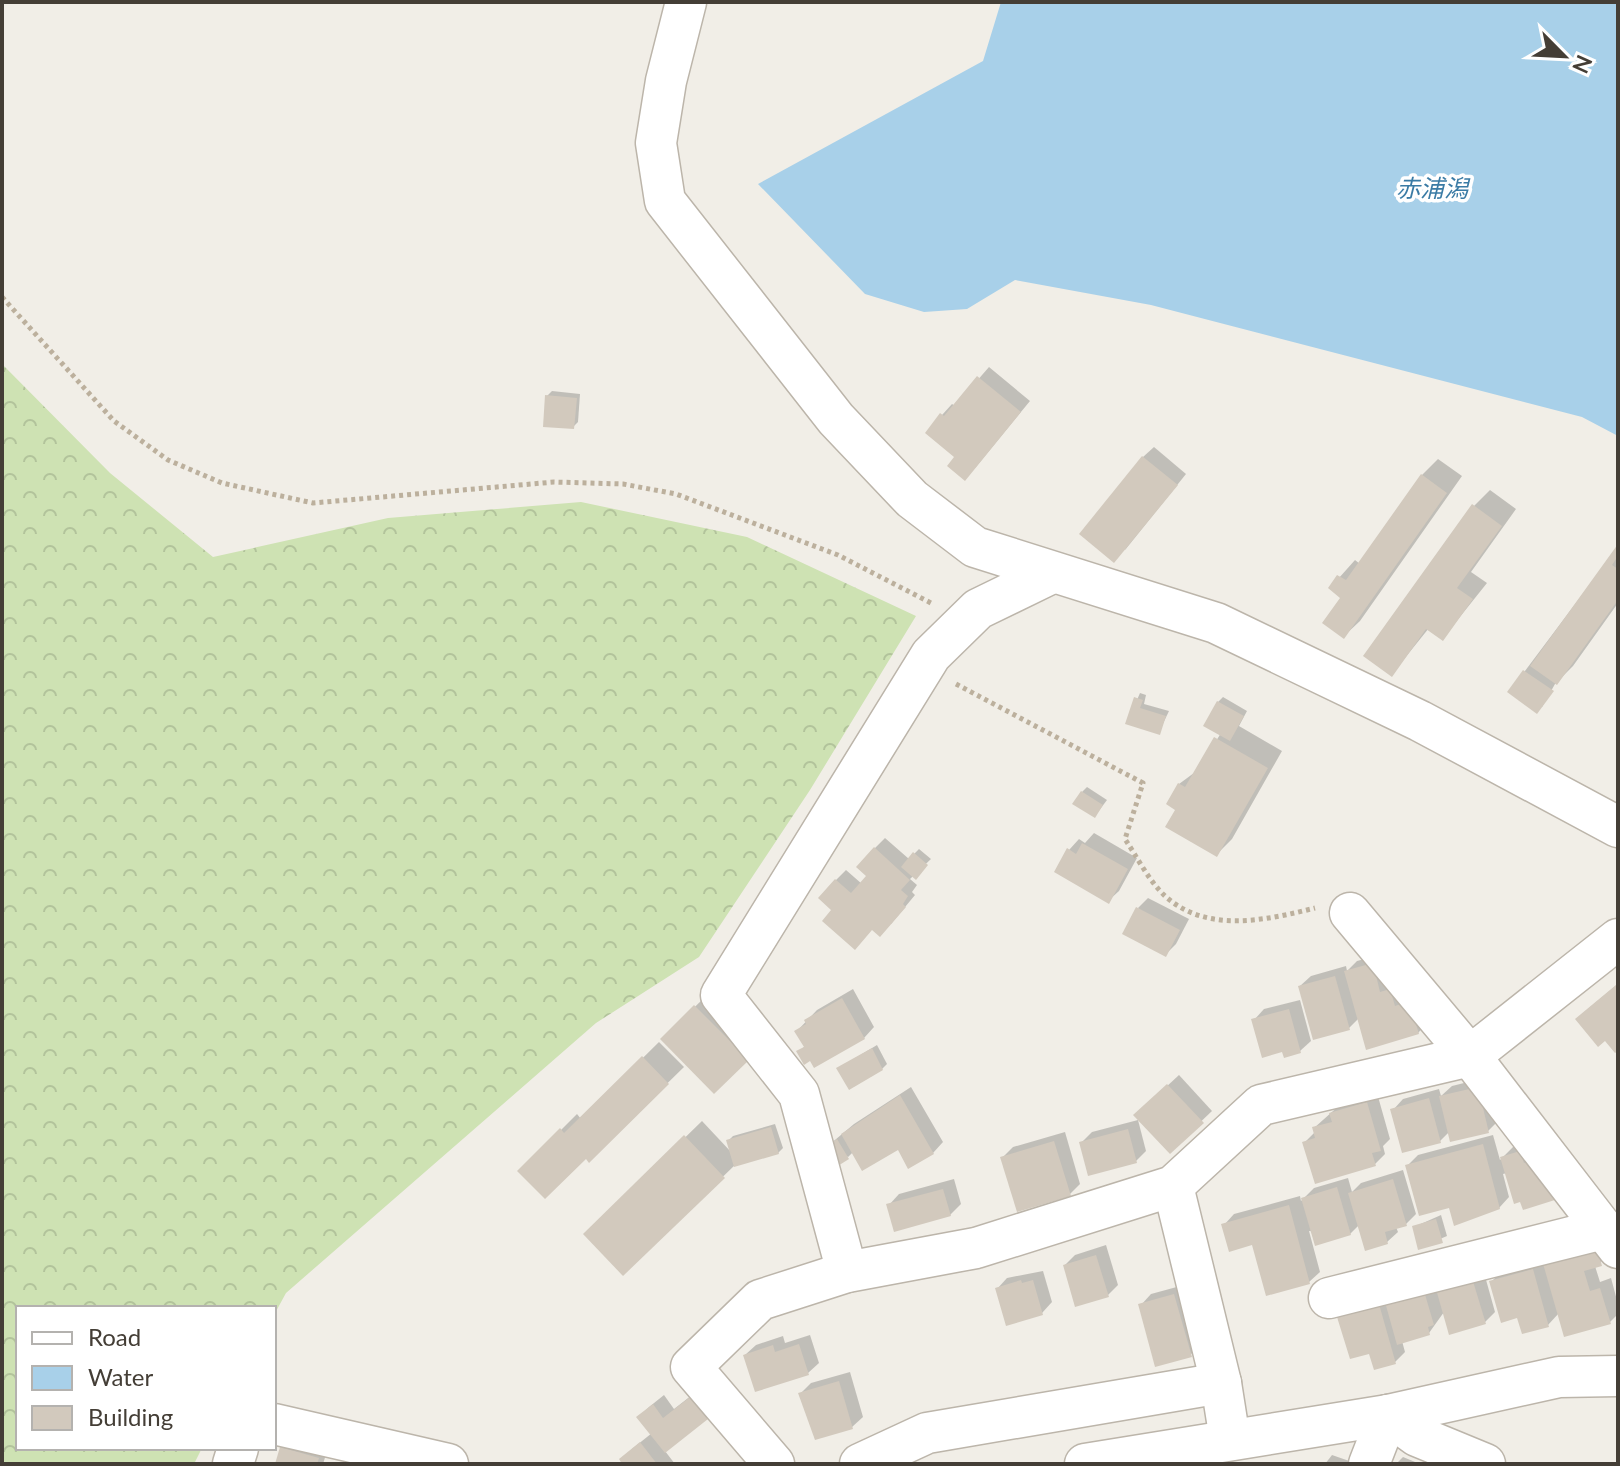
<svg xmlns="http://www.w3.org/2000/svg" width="1620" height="1466" font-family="Lato,'Noto Sans JP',sans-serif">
<defs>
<pattern id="forest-crowns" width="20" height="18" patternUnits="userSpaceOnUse" patternTransform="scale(2)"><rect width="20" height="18" fill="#cee2b3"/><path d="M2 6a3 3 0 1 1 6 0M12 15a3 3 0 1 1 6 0" fill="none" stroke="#b2c39b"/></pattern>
</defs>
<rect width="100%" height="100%" fill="#f1eee7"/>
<path fill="url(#forest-crowns)" d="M2,364L110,473L213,557L388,518L581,502L747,537L916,616L810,790L699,957L596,1023L286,1293L274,1315V1308H18V1448H202L194,1464H2Z"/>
<path fill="#a8d0e9" d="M1001,2H1618V436L1582,417L1151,305L1015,280L967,309L924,312L865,294L758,184L983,61Z"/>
<g fill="#0003">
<path d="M989,367L1030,401L975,468L957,457L942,415L952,404L955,406Z"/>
<path d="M552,391L580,394L578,422L573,427L547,396Z"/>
<path d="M1154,447L1186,474L1125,550L1143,457Z"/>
<path d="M1438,459L1462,476L1360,621L1344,636L1343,597L1330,588L1355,560L1360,564L1422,475Z"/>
<path d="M1490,490L1516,509L1471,572L1487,583L1443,638L1429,628L1392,674L1474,506Z"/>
<path d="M1618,547V603L1573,666L1555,684L1542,707L1510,691Z"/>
<path d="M1140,693L1146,695L1144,704L1169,711L1159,732L1127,723Z"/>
<path d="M1223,697L1247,711L1239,726L1282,751L1232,839L1217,854L1178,809L1179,784L1198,770L1221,733L1218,702Z"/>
<path d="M1087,787L1107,800L1095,816L1082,792Z"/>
<path d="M1094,833L1137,858L1119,891L1108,901L1069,850L1079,839L1085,843Z"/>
<path d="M885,838L909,859L919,849L931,859L910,879L917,885L912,892L915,895L891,924L834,909L836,880L846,870L862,884L869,876L875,848Z"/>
<path d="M1148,898L1189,919L1176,944L1165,955L1138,908Z"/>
<path d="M1383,954L1428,1022L1418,1033L1359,1018L1349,1028L1300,986L1311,976L1346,966L1347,971L1357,961Z"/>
<path d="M1618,984V1048L1615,1050L1588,1009Z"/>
<path d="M853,989L874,1027L864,1038L799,1052L805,1046L797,1031L817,1010Z"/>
<path d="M706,996L758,1048L714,1091L662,1039Z"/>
<path d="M1300,1000L1311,1041L1300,1051L1254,1020L1264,1009Z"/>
<path d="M659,1042L684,1067L589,1160L586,1156L520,1171L577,1114L581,1119Z"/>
<path d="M877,1045L887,1064L882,1069L839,1068Z"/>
<path d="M1179,1075L1212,1111L1170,1151L1136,1115Z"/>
<path d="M1488,1077L1498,1121L1488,1131H1450L1440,1141L1393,1110L1403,1099L1439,1089L1441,1096L1452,1086Z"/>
<path d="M911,1087L943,1142L933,1153L898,1147L853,1152L848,1157L829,1145L854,1124Z"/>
<path d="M1377,1093L1390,1139L1383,1146L1385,1154L1375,1164L1305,1142L1315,1132L1314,1128L1342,1103Z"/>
<path d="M1138,1120L1146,1151L1136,1161L1082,1142L1092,1132Z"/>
<path d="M702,1121L732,1153L728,1141L733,1136L775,1124L783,1148L778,1153L735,1165L623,1273L586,1234Z"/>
<path d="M1065,1132L1080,1184L1070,1194L1003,1157L1013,1147Z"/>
<path d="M1493,1135L1500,1160L1513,1147L1530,1142L1524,1208L1507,1173L1503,1174L1509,1197L1499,1208L1455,1224L1451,1206L1408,1165L1418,1155Z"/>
<path d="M1403,1170L1416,1214L1406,1224L1396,1227L1398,1232L1387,1242L1360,1224L1350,1234L1309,1231L1320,1272L1309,1282L1224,1225L1234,1214L1300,1196L1301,1201L1314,1188L1348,1178L1352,1192L1361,1183Z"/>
<path d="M954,1179L961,1204L950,1215L889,1205L899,1194Z"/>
<path d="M1441,1215L1447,1236L1419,1248L1414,1227Z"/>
<path d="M1106,1245L1118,1285L1108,1295L1065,1265L1075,1255Z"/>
<path d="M1611,1254L1595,1266L1600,1282L1611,1278L1618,1304V1314L1610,1322L1559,1313L1548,1325L1519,1316L1491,1282L1501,1272L1545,1259L1602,1260Z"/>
<path d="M1483,1269L1495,1312L1485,1322L1444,1312L1429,1333L1402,1341L1405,1352L1395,1362L1370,1351L1339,1318L1350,1307Z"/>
<path d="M1043,1271L1052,1302L1042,1313L997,1289L1007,1278Z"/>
<path d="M1184,1285L1201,1345L1190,1355L1141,1305L1151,1294Z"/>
<path d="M810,1335L819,1363L808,1373L745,1355L756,1345L783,1336L785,1343Z"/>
<path d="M850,1372L863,1417L852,1427L800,1394L811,1383Z"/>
<path d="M701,1388L717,1407L665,1451L675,1464H625L632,1449L652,1433L639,1417L649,1407L664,1395L674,1409Z"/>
<path d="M292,1438L328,1448L323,1464H277L281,1448Z"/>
<path d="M1332,1455L1355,1463L1354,1464H1325Z"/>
<path d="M1403,1457L1420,1464H1396Z"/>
</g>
<g fill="#d2c9bd">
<path d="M977,376L1021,412L965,481L947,466L954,457L925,433L940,413L944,416Z"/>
<path d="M545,395L577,398L574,429L543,427Z"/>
<path d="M1142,456L1178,485L1114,563L1079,534Z"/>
<path d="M1421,474L1447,493L1344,639L1322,623L1340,598L1328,588L1337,575L1346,580Z"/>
<path d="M1472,504L1502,526L1457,588L1473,599L1443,641L1426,629L1392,677L1363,656Z"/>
<path d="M1618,544V556L1612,565L1618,569V600L1557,685L1530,666Z"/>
<path d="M1523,670L1554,691L1537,714L1507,692Z"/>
<path d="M1134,697L1143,700L1140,708L1166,716L1160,735L1125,724Z"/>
<path d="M1217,701L1244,716L1230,741L1203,726Z"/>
<path d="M1214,737L1268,768L1217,857L1165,827L1175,810L1166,804L1178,783L1185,787Z"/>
<path d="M1081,791L1103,805L1095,818L1072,804Z"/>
<path d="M1082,843L1128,869L1109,904L1054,872L1067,848L1076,854Z"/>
<path d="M874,847L910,880L901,890L908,896L903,904L906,907L880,937L872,930L855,950L822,921L831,910L818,898L835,879L851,893L866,876L856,867Z"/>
<path d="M913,852L928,865L916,880L901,867Z"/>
<path d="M1136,907L1180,930L1166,957L1122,934Z"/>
<path d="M1373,963L1380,992L1390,989L1395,1006L1409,1001L1419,1034L1366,1050L1344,971Z"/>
<path d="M1335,976L1350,1030L1313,1040L1298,986Z"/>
<path d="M1616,985L1618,1051L1615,1053L1605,1041L1598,1047L1575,1019Z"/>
<path d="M842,998L865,1039L814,1068L810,1061L804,1065L796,1051L804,1047L794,1031L806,1024L804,1020Z"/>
<path d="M694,1005L749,1060L714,1094L660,1039Z"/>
<path d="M1289,1009L1301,1053L1284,1058L1282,1052L1262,1058L1251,1019Z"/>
<path d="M872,1048L883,1070L849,1090L836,1068Z"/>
<path d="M642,1056L669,1084L589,1163L586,1159L545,1199L517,1171L560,1128L564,1133Z"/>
<path d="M1167,1084L1204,1123L1170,1154L1133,1115Z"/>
<path d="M1478,1087L1489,1133L1450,1142L1439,1096Z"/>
<path d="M900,1095L934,1154L908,1169L898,1150L862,1171L841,1134Z"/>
<path d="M1429,1098L1441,1143L1402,1153L1390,1109Z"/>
<path d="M1367,1102L1381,1151L1372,1153L1376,1166L1315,1184L1302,1142L1315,1138L1312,1127L1332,1122L1329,1113Z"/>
<path d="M771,1127L779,1154L734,1167L726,1140Z"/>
<path d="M1128,1129L1137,1163L1088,1176L1079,1142Z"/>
<path d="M684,1135L725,1178L623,1276L583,1234Z"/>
<path d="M837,1139L849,1159L833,1169L822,1149Z"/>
<path d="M1054,1141L1071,1196L1017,1212L1000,1157Z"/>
<path d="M1483,1144L1500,1209L1454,1226L1449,1208L1419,1216L1405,1165Z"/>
<path d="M1520,1151L1524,1163L1537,1159L1558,1199L1523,1210L1520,1202L1514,1204L1500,1157Z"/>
<path d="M1393,1179L1407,1226L1385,1232L1388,1244L1365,1251L1348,1193Z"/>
<path d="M1337,1187L1351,1235L1315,1246L1301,1198Z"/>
<path d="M943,1189L951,1216L894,1232L886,1204Z"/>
<path d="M1289,1205L1310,1284L1266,1296L1252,1245L1229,1252L1221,1224Z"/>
<path d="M1436,1219L1443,1243L1418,1250L1412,1226Z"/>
<path d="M1596,1244L1602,1266L1584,1271L1590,1291L1600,1288L1611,1324L1564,1337L1542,1260Z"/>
<path d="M1096,1255L1109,1297L1075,1307L1063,1265Z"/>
<path d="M1533,1269L1549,1327L1522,1334L1517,1318L1501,1323L1489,1281Z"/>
<path d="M1472,1278L1486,1324L1449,1335L1436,1289Z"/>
<path d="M1021,1280L1022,1283L1033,1280L1043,1315L1006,1326L995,1288Z"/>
<path d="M1424,1291L1434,1325L1428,1327L1430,1335L1397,1345L1385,1302Z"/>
<path d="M1174,1294L1192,1357L1155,1367L1138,1304Z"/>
<path d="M1379,1304L1396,1364L1374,1370L1369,1354L1350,1359L1337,1317Z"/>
<path d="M799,1344L809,1375L755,1392L743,1355L773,1345L775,1352Z"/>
<path d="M839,1381L853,1429L815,1440L798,1393Z"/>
<path d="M690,1397L708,1419L665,1453L636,1417L653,1404L663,1418Z"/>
<path d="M640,1442L657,1464H622L619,1459Z"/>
<path d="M280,1447L319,1458L317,1464H275Z"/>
</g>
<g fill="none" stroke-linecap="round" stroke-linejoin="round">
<defs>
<g id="minor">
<path d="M686,2L666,81L656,143L665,201L836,419L912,499L975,547L1216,623L1420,721L1618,827"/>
<path d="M1618,939L1470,1056L1618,1248"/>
<path d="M1173,1186L1221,1383L1230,1440"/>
<path d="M847,1272L799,1094L721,995L931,655L978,609L1050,574"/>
<path d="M1329,1298L1603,1229"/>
<path d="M1388,1415L1417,1436L1485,1464"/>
<path d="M274,1424L448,1464"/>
<path d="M233,1464L238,1448"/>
<path d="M774,1464L691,1367L760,1300L847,1272L976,1248L1173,1186L1261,1105L1470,1056L1350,913"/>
<path d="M860,1464L927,1433L1221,1383"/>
<path d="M1085,1464L1388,1415L1559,1377L1618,1376"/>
<path d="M1369,1464L1388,1415"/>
</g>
</defs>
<use href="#minor" stroke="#bcb5aa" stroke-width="43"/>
<g stroke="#bcb09d" stroke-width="5" stroke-dasharray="4 4" stroke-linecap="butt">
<path d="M2,297L114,421L168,460L222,483L313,503L554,482L623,484L676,494L838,555L931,603"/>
<path d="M956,684L1143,783L1125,839C1137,857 1149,881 1165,896C1207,934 1267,920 1315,908"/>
</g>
<use href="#minor" stroke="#fff" stroke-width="40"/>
</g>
<g text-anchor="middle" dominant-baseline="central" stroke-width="7" stroke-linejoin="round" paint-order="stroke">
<g font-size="24" font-style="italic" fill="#3a7ba5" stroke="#fff">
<text x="1432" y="187">赤浦潟</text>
</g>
</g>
<rect width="1620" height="1466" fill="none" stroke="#443e36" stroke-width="8"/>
<rect x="16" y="1306" width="260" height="144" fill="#ffffff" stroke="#b4b2af" stroke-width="2"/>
<rect x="32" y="1332" width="40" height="12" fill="#ffffff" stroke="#b4b2af" stroke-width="2"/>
<text x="88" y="1346" font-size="24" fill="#443e36">Road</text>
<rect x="32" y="1366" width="40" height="24" fill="#a8d0e9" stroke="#b4b2af" stroke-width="2"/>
<text x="88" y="1386" font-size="24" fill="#443e36">Water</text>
<rect x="32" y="1406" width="40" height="24" fill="#d2c9bd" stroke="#b4b2af" stroke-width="2"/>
<text x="88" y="1426" font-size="24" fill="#443e36">Building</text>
<g transform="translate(1564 56) rotate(114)" stroke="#ffffff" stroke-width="6" paint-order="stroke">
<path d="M0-6L14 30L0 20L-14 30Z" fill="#443e36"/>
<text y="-12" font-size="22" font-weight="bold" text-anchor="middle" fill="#443e36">N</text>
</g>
</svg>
